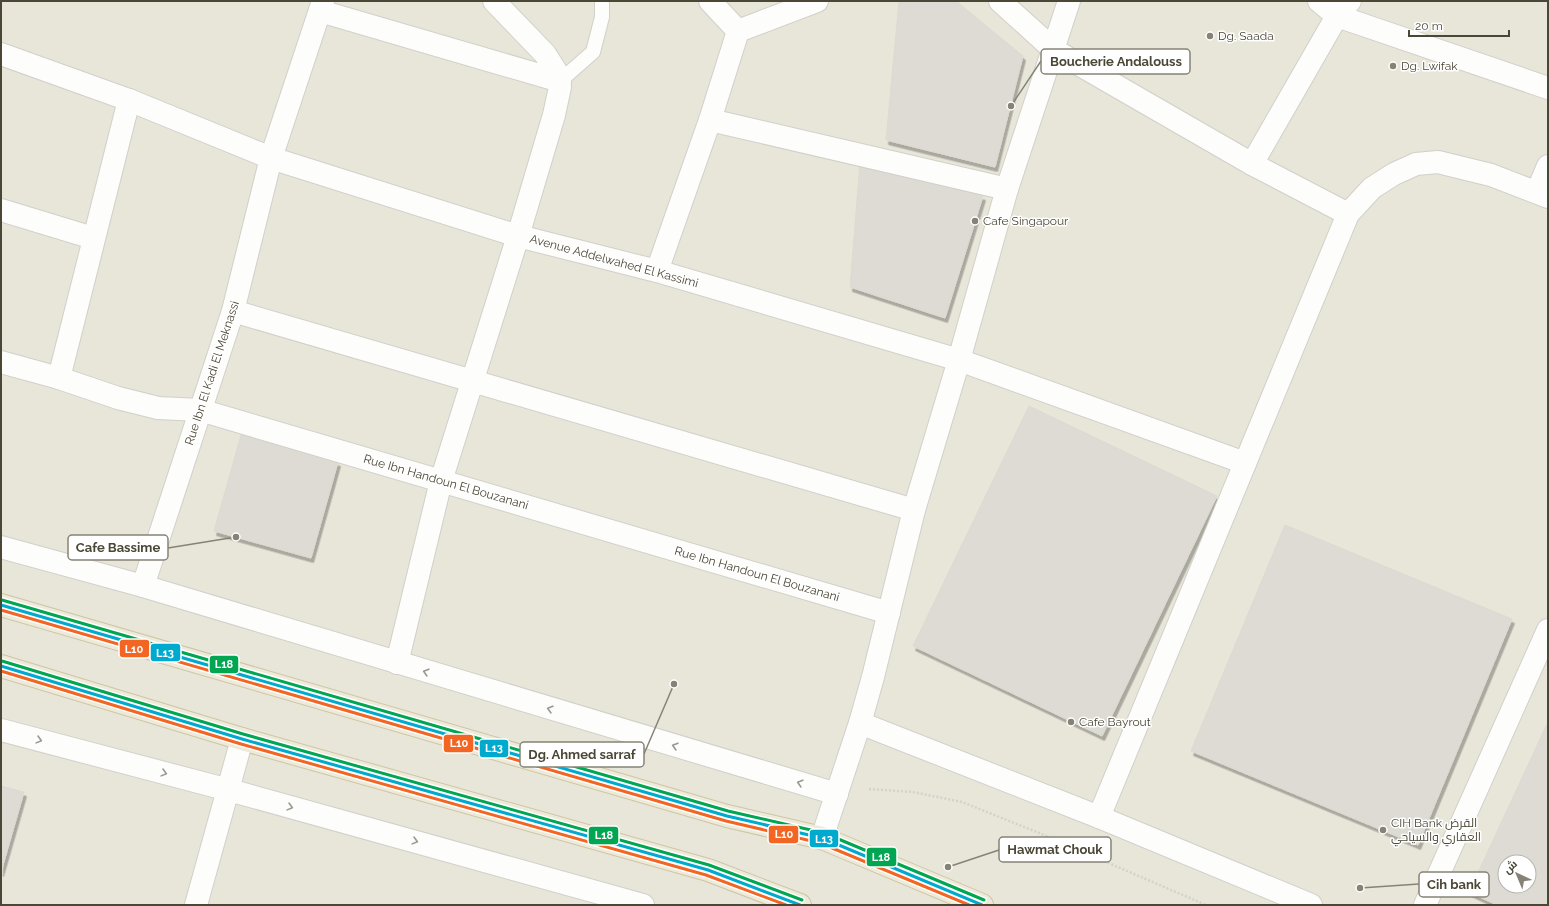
<svg xmlns="http://www.w3.org/2000/svg" width="1549" height="906" font-family="Raleway,Cairo,sans-serif">
<defs>
<filter id="shadow"><feDropShadow dx="2.5" dy="4.5" stdDeviation="0" flood-color="#0004"/></filter>
</defs>
<rect width="100%" height="100%" fill="#f3f2ec"/>
<path fill="#e8e5d9" fill-rule="evenodd" d="M1,1H1548V905H1ZM1505,862H1529V886H1505Z"/>
<g fill="#dddbd4" stroke="#dcdad2" fill-rule="evenodd" filter="url(#shadow)">
<path d="M899,1H956L1023,56L995,167L886,140Z"/>
<path d="M860,163L983,196L945,318L850,287Z"/>
<path d="M1029,406L1217,496L1102,736L913,646Z"/>
<path d="M241,435L338,462L311,558L214,531Z"/>
<path d="M1285,525L1512,619L1418,845L1191,751Z"/>
<path d="M1548,722V905H1497L1469,892ZM1505,862H1529V886H1505Z"/>
<path d="M1,786L24,792L1,872Z"/>
</g>
<g fill="none" stroke-linecap="round" stroke-linejoin="round">
<defs>
<path id="lane" d="M560,81L593,52L602,17V1"/>
<g id="street">
<path d="M1000,1L1054,50L1252,164L1348,214"/>
<path d="M1319,1L1337,16L1548,88"/>
<path d="M320,11L560,81"/>
<path d="M738,31L817,1"/>
<path d="M1,54L129,100L271,158L518,236L657,271L959,360L1245,463"/>
<path d="M710,120L1007,189"/>
<path d="M1252,164L1337,16L1350,1"/>
<path d="M1537,192L1548,166"/>
<path d="M1,210L93,238"/>
<path d="M657,271L710,120L738,31L710,1"/>
<path d="M233,311L914,510"/>
<path d="M1,362L59,378L118,398L158,408L200,410L889,613"/>
<path d="M59,378L129,100"/>
<path d="M1,547L143,586L837,794"/>
<path d="M143,586L233,311L271,158L323,1"/>
<path d="M397,663L441,481L518,236L554,115L560,87L559,76L545,54L494,1"/>
<path d="M860,723L1099,817L1311,905"/>
<path d="M1,730L229,790L643,905"/>
<path d="M1099,817L1348,214L1372,188L1394,174L1416,164L1438,162L1491,175L1548,197"/>
<path d="M822,838L860,723L873,677L914,510L959,360L1007,189L1069,1"/>
<path d="M196,905L242,739"/>
<path d="M1425,905L1548,630"/>
</g>
<g id="highway">
<path d="M1,605L727,816L822,838L982,905"/>
<path d="M1,666L242,739L708,870L800,905"/>
</g>
</defs>
<use href="#lane" stroke="#d1d0ca" stroke-width="16"/>
<use href="#street" stroke="#d1d0ca" stroke-width="24"/>
<use href="#highway" stroke="#cec5a4" stroke-width="24"/>
<path stroke="#d3d2cb" stroke-width="2.5" stroke-dasharray="2 2" stroke-linecap="butt" d="M869,789L913,792L962,802L1039,833L1206,905"/>
<use href="#lane" stroke="#fdfdfc" stroke-width="14"/>
<use href="#street" stroke="#fdfdfc" stroke-width="22"/>
<use href="#highway" stroke="#edeada" stroke-width="22"/>
<defs>
<g id="bus-1">
<path d="M1,605L727,816L822,838L982,905"/>
<path d="M1,666L242,739L708,870L800,905"/>
</g>
<g id="bus-2">
<path d="M1,610L726,821L820,843L969,905"/>
<path d="M1,671L241,744L706,875L786,905"/>
</g>
<g id="bus-3">
<path d="M2,600L728,811L824,833L984,900"/>
<path d="M2,661L243,734L709,865L802,900"/>
</g>
</defs>
<use href="#bus-1" stroke="#fff" stroke-width="6"/>
<use href="#bus-2" stroke="#fff" stroke-width="6"/>
<use href="#bus-3" stroke="#fff" stroke-width="6"/>
<use href="#bus-1" stroke="#00a9ce" stroke-width="3"/>
<use href="#bus-2" stroke="#f26522" stroke-width="3"/>
<use href="#bus-3" stroke="#00a651" stroke-width="3"/>
</g>
<defs><path id="oneway-chevron" d="M-2-3.5L2.5 0L-2 3.5" fill="none" stroke-width="1.6" stroke-linecap="round" stroke-linejoin="round"/></defs>
<g stroke="#9b998f">
<use href="#oneway-chevron" transform="translate(426 672) rotate(-164)"/>
<use href="#oneway-chevron" transform="translate(550 709) rotate(-164)"/>
<use href="#oneway-chevron" transform="translate(39 740) rotate(15)"/>
<use href="#oneway-chevron" transform="translate(675 746) rotate(-164)"/>
<use href="#oneway-chevron" transform="translate(164 773) rotate(15)"/>
<use href="#oneway-chevron" transform="translate(800 783) rotate(-164)"/>
<use href="#oneway-chevron" transform="translate(290 807) rotate(15)"/>
<use href="#oneway-chevron" transform="translate(415 841) rotate(15)"/>
</g>
<g fill="#868376" stroke="#fff" stroke-width="1.5">
<circle cx="1210" cy="36" r="4"/>
<circle cx="1393" cy="66" r="4"/>
<circle cx="975" cy="221" r="4"/>
<circle cx="1071" cy="722" r="4"/>
<circle cx="1383" cy="830" r="4"/>
</g>
<g text-anchor="middle" dominant-baseline="central" stroke-width="3" stroke-linejoin="round" paint-order="stroke">
<g font-size="12" fill="#4b4736" stroke="#fff" text-anchor="start">
<text x="1218" y="36">Dg. Saada</text>
<text x="1401" y="66">Dg. Lwifak</text>
<text x="983" y="221">Cafe Singapour</text>
<text x="1079" y="722">Cafe Bayrout</text>
<text x="1391" y="823">CIH Bank القرض<tspan x="1391" dy="14">العقاري والسياحي</tspan></text>
</g>
<g font-size="12" fill="#4b4736" stroke="#fff">
<text transform="translate(614 261) rotate(15)">Avenue Addelwahed El Kassimi</text>
<text transform="translate(212 373) rotate(-72)">Rue Ibn El Kadi El Meknassi</text>
<text transform="translate(446 482) rotate(16)">Rue Ibn Handoun El Bouzanani</text>
<text transform="translate(757 574) rotate(16)">Rue Ibn Handoun El Bouzanani</text>
</g>
</g>
<path fill="none" stroke="#868376" stroke-width="1.5" d="M1011 106L1041 61M236 537L168 548M674 684L644 754M948 867L999 850M1360 888L1419 884"/>
<g fill="#868376" stroke="#fff" stroke-width="1.5">
<circle cx="1011" cy="106" r="4"/>
<circle cx="236" cy="537" r="4"/>
<circle cx="674" cy="684" r="4"/>
<circle cx="948" cy="867" r="4"/>
<circle cx="1360" cy="888" r="4"/>
</g>
<g fill="#fff" stroke="#868376" stroke-width="1.5">
<rect x="1041" y="49" width="149" height="25" rx="4"/>
<rect x="68" y="535" width="100" height="25" rx="4"/>
<rect x="520" y="742" width="124" height="25" rx="4"/>
<rect x="999" y="837" width="112" height="25" rx="4"/>
<rect x="1419" y="872" width="70" height="25" rx="4"/>
</g>
<g font-size="13" text-anchor="middle" font-weight="bold" fill="#4b4736">
<text x="1116" y="66">Boucherie Andalouss</text>
<text x="118" y="552">Cafe Bassime</text>
<text x="582" y="759">Dg. Ahmed sarraf</text>
<text x="1055" y="854">Hawmat Chouk</text>
<text x="1454" y="889">Cih bank</text>
</g>
<g stroke="#fff" stroke-width="1.5">
<rect x="119" y="639" width="31" height="19" rx="4" fill="#f26522"/>
<rect x="150" y="643" width="31" height="19" rx="4" fill="#00a9ce"/>
<rect x="209" y="655" width="30" height="19" rx="4" fill="#00a651"/>
<rect x="443" y="734" width="31" height="19" rx="4" fill="#f26522"/>
<rect x="479" y="739" width="30" height="19" rx="4" fill="#00a9ce"/>
<rect x="768" y="825" width="31" height="19" rx="4" fill="#f26522"/>
<rect x="588" y="826" width="31" height="19" rx="4" fill="#00a651"/>
<rect x="809" y="829" width="30" height="19" rx="4" fill="#00a9ce"/>
<rect x="866" y="847" width="31" height="20" rx="4" fill="#00a651"/>
</g>
<g font-size="11" text-anchor="middle" font-weight="bold" fill="#fff">
<text x="134" y="653">L10</text>
<text x="165" y="657">L13</text>
<text x="224" y="668">L18</text>
<text x="459" y="747">L10</text>
<text x="494" y="752">L13</text>
<text x="784" y="838">L10</text>
<text x="604" y="839">L18</text>
<text x="824" y="843">L13</text>
<text x="881" y="861">L18</text>
</g>
<rect width="1549" height="906" fill="none" stroke="#4b4736" stroke-width="4"/>
<g transform="translate(1517 874) rotate(316)"><circle r="19" fill="#ffffff" stroke="#b7b5af"/>
<path d="M0-3L7 15L0 10L-7 15Z" fill="#868376"/>
<text y="-6" font-size="11" font-weight="bold" text-anchor="middle" fill="#4b4736">ش</text>
</g>
<path d="M1409 30v6h100v-6" fill="none" stroke="#4b4736" stroke-width="2"/>
<text x="1415" y="30" font-size="12" fill="#4b4736" stroke="#ffffff" stroke-width="3" paint-order="stroke">20 m</text>
</svg>
